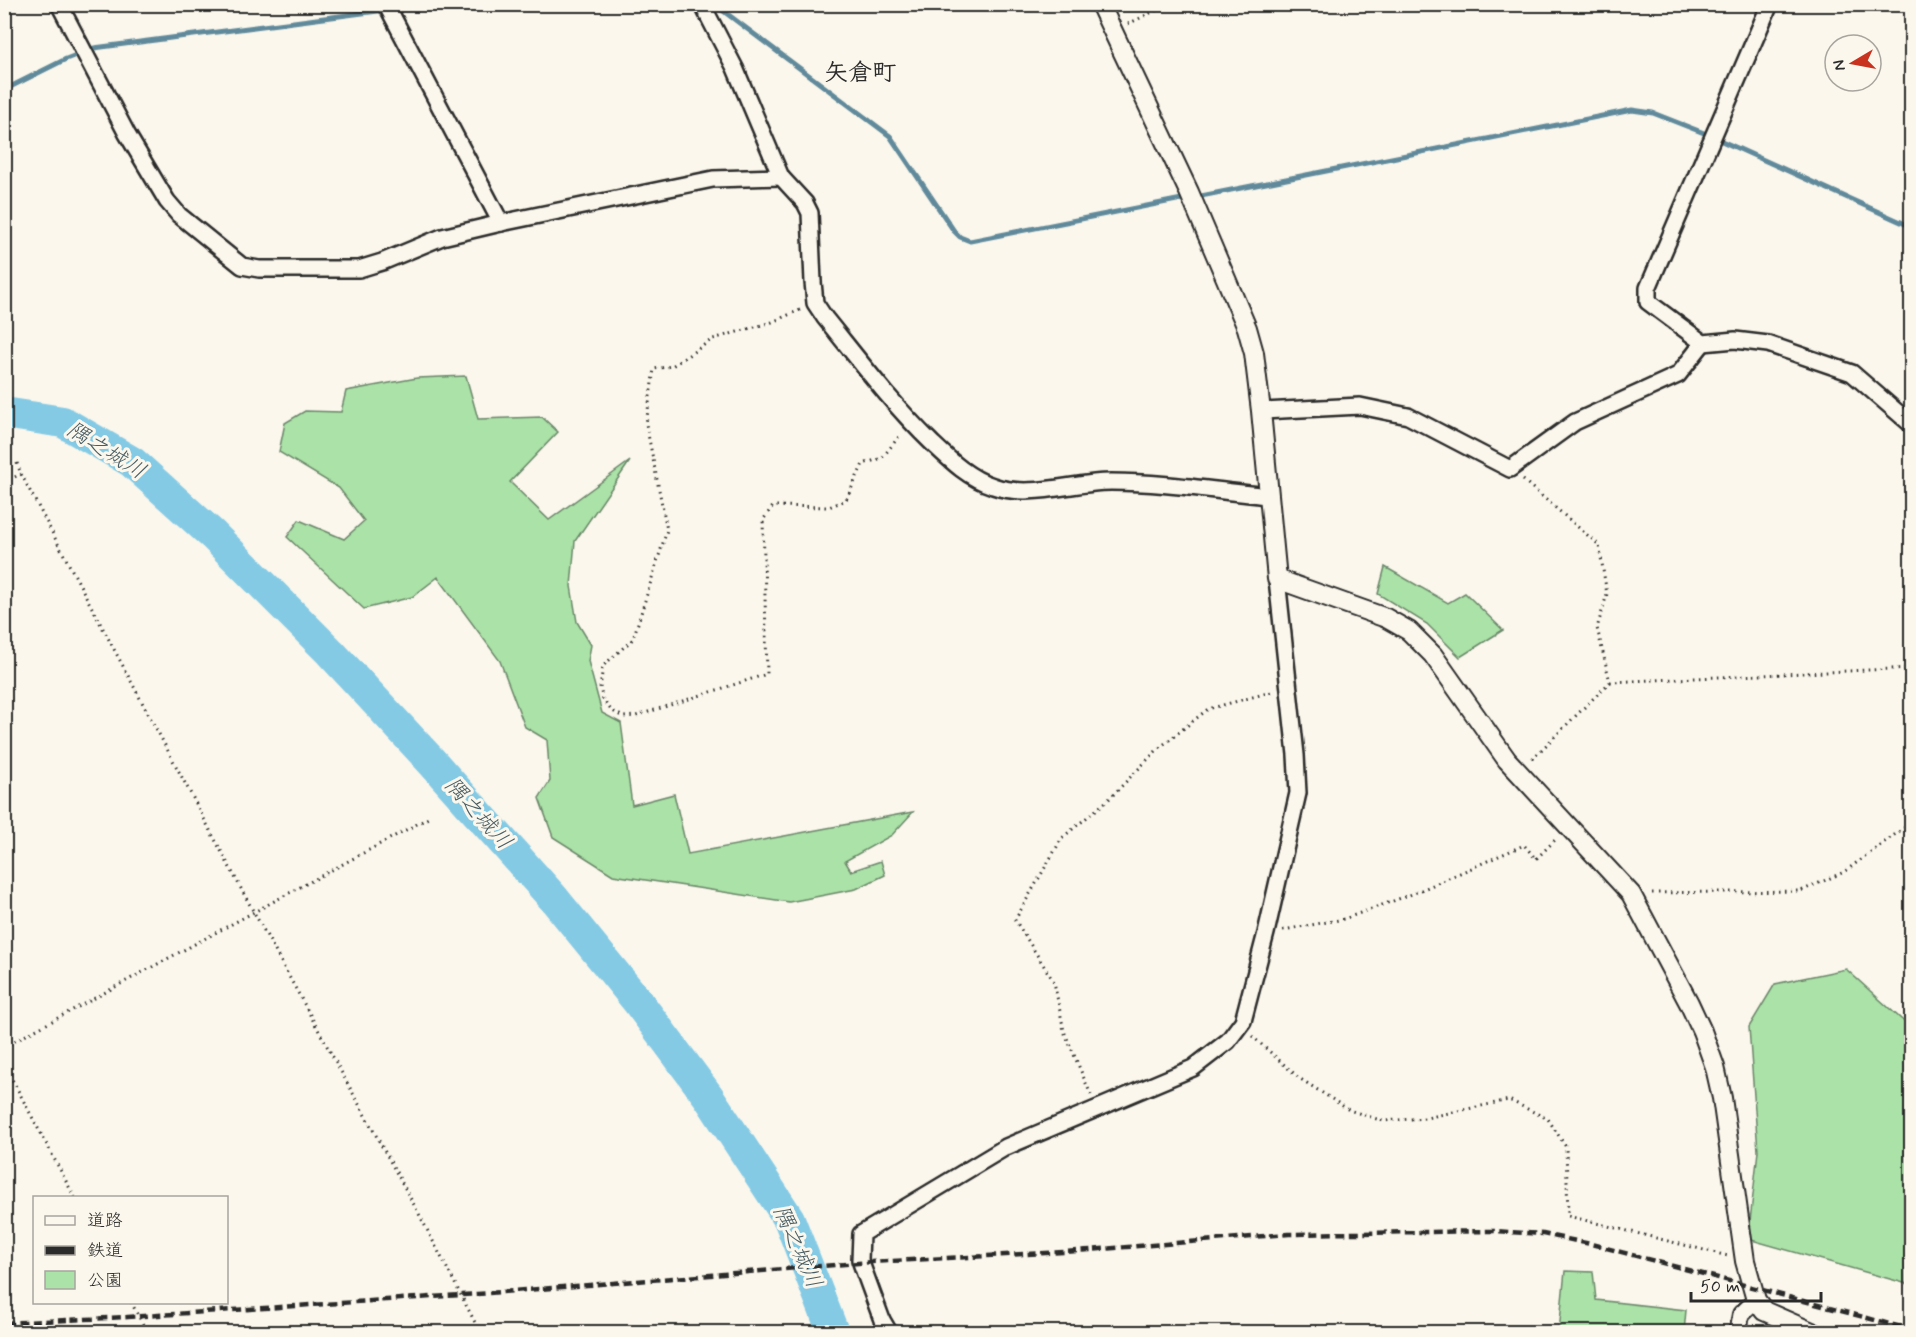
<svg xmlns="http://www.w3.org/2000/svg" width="1916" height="1337" font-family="Mynerve,'Klee One',sans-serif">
<rect width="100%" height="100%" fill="#fbf7ec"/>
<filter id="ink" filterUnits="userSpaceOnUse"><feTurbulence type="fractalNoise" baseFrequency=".0167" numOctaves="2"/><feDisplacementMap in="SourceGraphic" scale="12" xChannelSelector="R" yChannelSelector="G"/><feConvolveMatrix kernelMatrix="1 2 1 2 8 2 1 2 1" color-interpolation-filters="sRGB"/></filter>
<g filter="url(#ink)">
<g fill="#aae2a7" stroke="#6a8669" stroke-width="1.5">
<path d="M466,376L478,419L542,417L558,432L510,482L549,520L630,461L575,541L571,586L577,622L591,645L588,661L602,713L621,723L632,805L674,794L688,854L913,812L892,835L845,861L851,871L881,861L885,875L856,889L789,902L613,875L553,837L539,798L550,781L547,740L525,727L500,661L438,577L412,597L364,609L287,537L299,520L344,539L364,521L339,488L279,452L285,423L305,411L341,412L346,391L417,378Z"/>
<path d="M1385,567L1448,603L1465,593L1503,630L1460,657L1427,624L1378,594Z"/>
<path d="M1846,969L1911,1028V1285L1748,1239L1758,1151L1749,1027L1775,984Z"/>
<path d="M1565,1271L1593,1272L1596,1300L1686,1310L1684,1332H1559Z"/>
</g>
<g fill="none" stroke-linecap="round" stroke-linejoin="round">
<g stroke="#608a9b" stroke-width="5">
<path d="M719,4L722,10L890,136L954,231L960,237L970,241L1187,198"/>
<path d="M4,90L66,59L94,48L432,4"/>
<path d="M1196,197L1632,110L1653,113L1704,133L1912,227"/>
</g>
<path stroke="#84cae5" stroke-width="32" d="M4,413L63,422L132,462L213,535L330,652L432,762L555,900L638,1002L708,1096L789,1219L833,1332"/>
<defs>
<g id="minor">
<path d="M59,4L127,134L167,201L179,215L242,266L259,269H359L382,262L442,237L501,223L713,179L781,177"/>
<path d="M386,4L501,223"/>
<path d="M702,4L735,68L781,177L805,203L810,213L813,282L815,303L825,318C859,360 892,404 931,442C950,460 968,478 993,486C1029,499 1074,482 1111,482C1164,482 1217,491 1269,496"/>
<path d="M1770,4L1648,288V302L1703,343L1735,340L1768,344L1852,373L1912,425"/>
<path d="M1261,411L1360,406L1408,416L1510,469L1575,422L1678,375L1703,343"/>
<path d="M889,1332L882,1320L860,1260L861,1234L1006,1147L1193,1068L1228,1041L1243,1021L1266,933L1298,793L1296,755L1277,579"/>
<path d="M1738,1332L1741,1314L1756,1300"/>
</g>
<path id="tertiary" d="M1100,4L1189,192L1247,328L1254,353L1261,411L1277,579L1386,618L1409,631L1433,655L1507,760L1631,894L1689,1003L1702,1031L1715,1067L1722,1098L1745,1261L1756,1300L1764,1311L1812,1332"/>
</defs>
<use href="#minor" stroke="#2b2b2b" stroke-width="20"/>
<use href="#tertiary" stroke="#2b2b2b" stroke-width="22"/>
<g stroke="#2b2b2b" stroke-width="3" stroke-dasharray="1.5 4.5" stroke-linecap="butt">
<path d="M1128,24L1169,4"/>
<path d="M800,310L772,322L713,339L672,366L654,369L646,424L667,530L633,639L603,666L600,688L603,700L611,710L623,717L636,716L767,674L763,520L773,506L829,507L846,500L863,464L882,458L901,434"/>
<path d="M17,463L21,474L245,896L419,1214L480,1332"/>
<path d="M1523,480L1599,545L1607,594L1597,628L1610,682L1530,761"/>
<path d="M4,482L21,474"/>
<path d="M1610,682L1912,668"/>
<path d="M1652,893L1801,891L1844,872L1912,822"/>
<path d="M1283,930L1344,919L1412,894L1524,845L1536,859L1557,838"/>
<path d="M1252,1036L1299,1078L1349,1110L1383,1121L1426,1118L1509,1100L1548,1119L1566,1147L1568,1216L1728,1256"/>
<path d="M4,1047L430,817"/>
<path d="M4,1064L75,1198"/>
<path d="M1091,1095L1064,1031L1054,982L1015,920L1062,838L1108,800L1158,749L1208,709L1275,691"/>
<path d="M131,1302L147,1332"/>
</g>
<use href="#minor" stroke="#fbf7ec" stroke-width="15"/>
<use href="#tertiary" stroke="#fbf7ec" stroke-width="18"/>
<path stroke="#2b2b2b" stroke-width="4.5" stroke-dasharray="9 4.5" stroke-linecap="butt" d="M4,1323L128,1317L477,1294L871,1262L1064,1252L1289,1234L1494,1231L1543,1234L1595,1245L1912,1330"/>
</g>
</g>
<g text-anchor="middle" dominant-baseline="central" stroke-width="6" stroke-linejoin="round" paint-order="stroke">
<g font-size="22" font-style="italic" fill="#465b63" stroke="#fbf7ec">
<text transform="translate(106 451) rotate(32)">隅之城川</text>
<text transform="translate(478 814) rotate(48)">隅之城川</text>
<text transform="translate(797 1247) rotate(66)">隅之城川</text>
</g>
<g font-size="24" font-weight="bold" fill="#2b2b2b" stroke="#fbf7ec">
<text x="860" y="73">矢倉町</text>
</g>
</g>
<rect width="1916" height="1337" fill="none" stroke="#fbf7ec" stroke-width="24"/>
<rect x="12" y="12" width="1892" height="1313" fill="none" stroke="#2b2b2b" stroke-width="2" filter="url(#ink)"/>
<rect x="33" y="1196" width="195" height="108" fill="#fbf7ec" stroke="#a8a59f" stroke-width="1.5"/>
<rect x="45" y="1216" width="30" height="9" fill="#fbf7ec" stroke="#a8a59f" stroke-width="1.5"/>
<text x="87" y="1226" font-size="18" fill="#2b2b2b">道路</text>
<rect x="45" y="1246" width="30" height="9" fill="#2b2b2b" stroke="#a8a59f" stroke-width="1.5"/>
<text x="87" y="1256" font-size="18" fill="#2b2b2b">鉄道</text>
<rect x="45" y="1271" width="30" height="18" fill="#aae2a7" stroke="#a8a59f" stroke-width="1.5"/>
<text x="87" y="1286" font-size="18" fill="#2b2b2b">公園</text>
<g transform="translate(1853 63) rotate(260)"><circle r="28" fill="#fbf7ec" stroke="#a8a59f" stroke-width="1.5"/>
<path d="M0-4.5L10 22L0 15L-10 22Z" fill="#c8321e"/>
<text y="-9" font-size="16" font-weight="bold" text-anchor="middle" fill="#2b2b2b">N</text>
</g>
<path d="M1691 1292v9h130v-9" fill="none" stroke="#2b2b2b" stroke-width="3"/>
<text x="1700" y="1292" font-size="18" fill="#2b2b2b" stroke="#fbf7ec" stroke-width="4.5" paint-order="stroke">50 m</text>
</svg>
